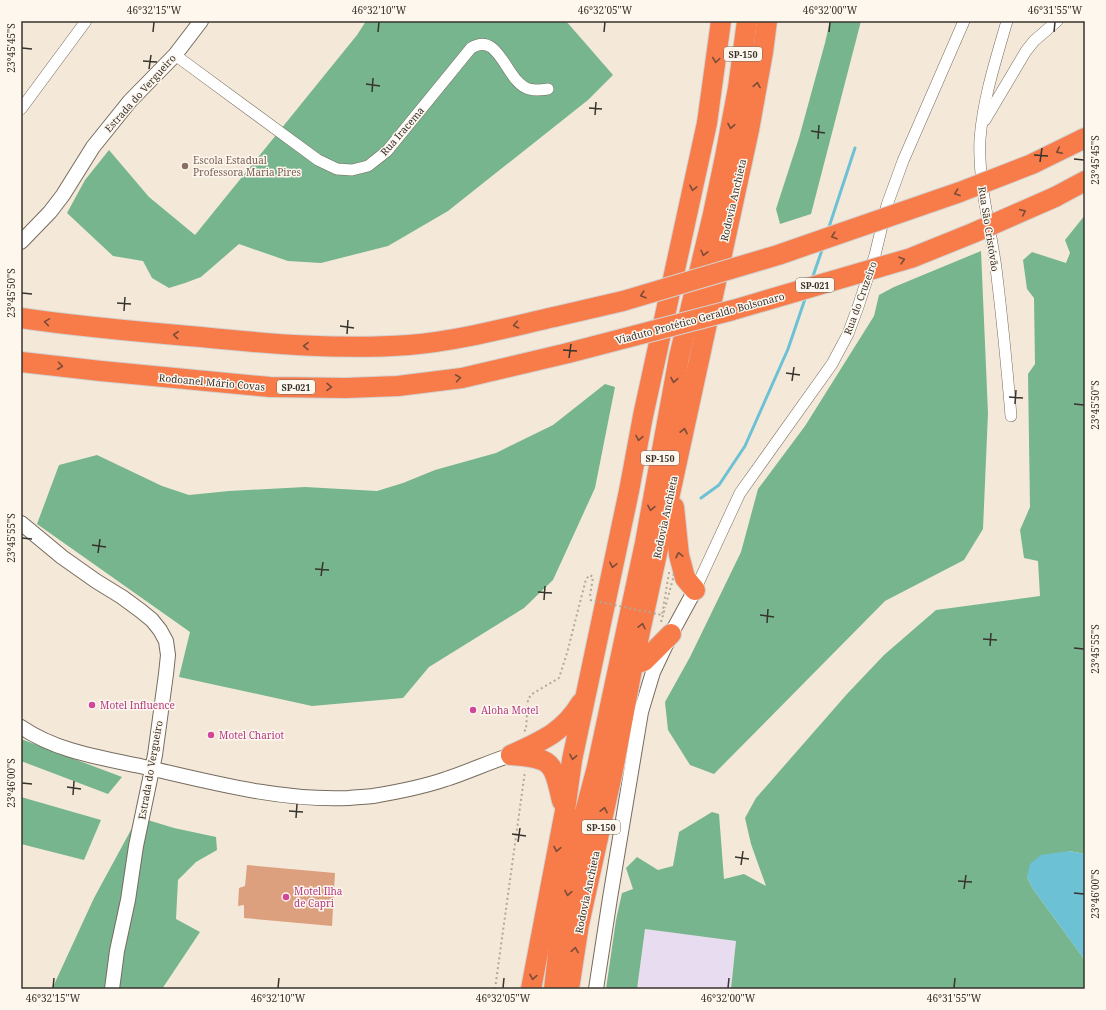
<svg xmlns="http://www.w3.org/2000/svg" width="1106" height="1010" font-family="'Noto Serif',serif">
<rect width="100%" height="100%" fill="#f4e9d9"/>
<path fill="#e8dcf0" d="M645,929L736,941L731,989H637Z"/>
<g fill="#76b58e">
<path d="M366,21H566L613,75L588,100L448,211L388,246L321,263L288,261L239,244L201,277L185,283L169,288L152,278L143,261L113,256L67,213L85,180L109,150L149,197L195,235L357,35Z"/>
<path d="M830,21H861L811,214L780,224L776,209L799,138L825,43Z"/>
<path d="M1085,215V854L1069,851L1027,877L1033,889L1082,956L1085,962V989H731L736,941L645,929L637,989H606L616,920L622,893L633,889L626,868L637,857L658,870L673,866L679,832L712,812L719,814L724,879L744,874L766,886L751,844L745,818L756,798L847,694L884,655L936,610L1040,596L1038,561L1024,558L1020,530L1030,507L1028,374L1035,364L1034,298L1027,289L1023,260L1032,252L1066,263L1070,253L1065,240Z"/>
<path d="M981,251L988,413L983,529L964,560L885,601L714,774L690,765L668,730L665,702L690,657L741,552L758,489L805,426L874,316L879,295L894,287Z"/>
<path d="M605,384L615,387L595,488L553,580L524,608L429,667L403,698L312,706L179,677L190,632L37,524L59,465L97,455L162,486L189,495L229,491L305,487L377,491L403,483L435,470L496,453L553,425Z"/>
<path d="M21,739L122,777L108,794L21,761Z"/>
<path d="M21,797L101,820L84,860L21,844Z"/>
<path d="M138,817L174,828L216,837L217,850L196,862L178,880L176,919L200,932L162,989H52L94,898Z"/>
</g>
<path fill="#6dc1d5" d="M1069,851L1085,854V962L1082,956L1033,889L1027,877L1030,864L1041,855Z"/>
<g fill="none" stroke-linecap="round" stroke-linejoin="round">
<g stroke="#6dc1d5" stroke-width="3">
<path d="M828,230L855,148"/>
<path d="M812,279L823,247"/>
<path d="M701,498L719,485L745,446L788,349L806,296"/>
</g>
</g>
<path fill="#dda07e" d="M247,865L335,873L332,926L244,918V905L238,906L239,888L245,886Z"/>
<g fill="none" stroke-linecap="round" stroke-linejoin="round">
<defs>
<g id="minor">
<path d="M1007,21C996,59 983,99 980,139C978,183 990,225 996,268C1002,317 1007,367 1011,416"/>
<path d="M175,55L318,160L337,169L352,170L368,166L387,151L471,48C500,30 506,83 529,89C536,91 541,90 548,89"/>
<path d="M21,109L86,21"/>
<path d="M985,120L1026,51L1034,41L1057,21"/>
<path d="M695,590L740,493L832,364L848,334L858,307L875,255L887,205L903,161L964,21"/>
</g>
<g id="tertiary">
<path d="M21,242L50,212L63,195L93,147L130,101L175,55L201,21"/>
<path d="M21,523L62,557L96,581L122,597L141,611L152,620L160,630L166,641L168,655L166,674L155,755L136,846L128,900L117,951L112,989"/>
<path d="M21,727C59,753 105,758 149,768C214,783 282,801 349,798C357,797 365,797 373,796C397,792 423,787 446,779C468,772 489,762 511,755"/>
<path d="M596,989L610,898L641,712L653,672L671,634L695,590"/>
</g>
<g id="motorway">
<path d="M1032,164L1085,138"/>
<path d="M1055,197L1085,181"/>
<path d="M21,318C81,327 141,332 201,337C270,344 340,350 409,345C458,341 506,328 554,317"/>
<path d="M21,362L101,371L270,387L346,388L398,386L462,378L568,353"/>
<path d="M674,507L679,555L685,578L695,590"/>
<path d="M633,664L644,661L671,634"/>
<path d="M511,755C541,741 563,733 581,703"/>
<path d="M511,755C553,758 553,762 562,801"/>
<path d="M531,989L565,811L572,760L629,491L643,416L707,123L721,21"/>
<path d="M554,989L559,946L581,827L597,767L645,543L679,357L713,214L725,157L738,88L747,21"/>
<path d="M569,989L579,924L613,770L633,664L749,130L763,52L767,21"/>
</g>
</defs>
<use href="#minor" stroke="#766c5e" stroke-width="12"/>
<use href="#tertiary" stroke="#766c5e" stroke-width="16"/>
<use href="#motorway" stroke="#d3d2d1" stroke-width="22"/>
<g stroke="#b0a89b" stroke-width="2" stroke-dasharray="2 3" stroke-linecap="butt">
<path d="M661,622L665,608"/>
<path d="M524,731L526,730L528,699L532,694L559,678L567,653L585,583L586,579L590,575L593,577L590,596"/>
<path d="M495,989L525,771"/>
</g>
<use href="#minor" stroke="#fff" stroke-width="11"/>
<use href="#tertiary" stroke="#fff" stroke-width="14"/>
<use href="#motorway" stroke="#f87b4a" stroke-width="20"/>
<defs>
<g id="motorway-bridge">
<path d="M554,317L623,301L778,255L960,192L1032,164"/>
<path d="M568,353L733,310L911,258L973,233L1055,197"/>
</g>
</defs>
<use href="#motorway-bridge" stroke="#d3d2d1" stroke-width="22" stroke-linecap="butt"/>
<path stroke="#b0a89b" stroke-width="2" stroke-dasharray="2 3" stroke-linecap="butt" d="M590,600L662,615L669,573L674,575L665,608"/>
<use href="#motorway-bridge" stroke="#f87b4a" stroke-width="20"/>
</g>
<defs><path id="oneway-chevron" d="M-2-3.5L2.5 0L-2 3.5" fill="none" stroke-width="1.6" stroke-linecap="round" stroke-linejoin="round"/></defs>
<g stroke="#7b4c37">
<use href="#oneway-chevron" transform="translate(716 60) rotate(98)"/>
<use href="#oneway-chevron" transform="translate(757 85) rotate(-80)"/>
<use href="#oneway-chevron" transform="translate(731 126) rotate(101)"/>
<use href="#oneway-chevron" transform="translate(1059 151) rotate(154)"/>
<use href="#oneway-chevron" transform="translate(693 188) rotate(102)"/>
<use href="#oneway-chevron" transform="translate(957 193) rotate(160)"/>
<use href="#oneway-chevron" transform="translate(1023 212) rotate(-24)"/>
<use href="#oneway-chevron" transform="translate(834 236) rotate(161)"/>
<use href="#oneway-chevron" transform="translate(704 253) rotate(104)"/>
<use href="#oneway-chevron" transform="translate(902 260) rotate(-16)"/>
<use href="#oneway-chevron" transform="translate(643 295) rotate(163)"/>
<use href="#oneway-chevron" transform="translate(47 322) rotate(-171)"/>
<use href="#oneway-chevron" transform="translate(516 325) rotate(168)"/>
<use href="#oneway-chevron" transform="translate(176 335) rotate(-175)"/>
<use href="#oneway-chevron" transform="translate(306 346) rotate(-179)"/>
<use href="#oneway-chevron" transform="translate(60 366) rotate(7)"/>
<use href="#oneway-chevron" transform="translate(458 378) rotate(-8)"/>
<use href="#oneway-chevron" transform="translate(674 380) rotate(101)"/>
<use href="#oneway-chevron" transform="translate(329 387) rotate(1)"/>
<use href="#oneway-chevron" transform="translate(684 431) rotate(-78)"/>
<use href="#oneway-chevron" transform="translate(639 438) rotate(101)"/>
<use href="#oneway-chevron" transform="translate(651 508) rotate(100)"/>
<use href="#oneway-chevron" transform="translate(679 555) rotate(-102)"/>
<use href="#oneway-chevron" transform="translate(613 565) rotate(102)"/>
<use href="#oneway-chevron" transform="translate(642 626) rotate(-77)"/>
<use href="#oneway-chevron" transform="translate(573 757) rotate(101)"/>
<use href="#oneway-chevron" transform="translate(604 810) rotate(-78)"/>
<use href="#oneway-chevron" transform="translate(557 849) rotate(101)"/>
<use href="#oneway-chevron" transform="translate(568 893) rotate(101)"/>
<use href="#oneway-chevron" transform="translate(575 950) rotate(-81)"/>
<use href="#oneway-chevron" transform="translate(533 977) rotate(100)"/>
</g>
<path fill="none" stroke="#37332d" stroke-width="1.5" d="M153,32L154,22M378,32L379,22M604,32L605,22M829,32L830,22M1054,32L1055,22M22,48L32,49M143,61L157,62M149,69L151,55M366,84L380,86M372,92L373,78M589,108L602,109M595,115L596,102M811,131L825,133M818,139L819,125M1034,155L1048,156M1074,159L1084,160M1040,162L1042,148M22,293L32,294M117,303L131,304M124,311L125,297M340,326L354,328M347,334L348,320M563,350L577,351M569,358L571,344M786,373L800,375M792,381L794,367M1009,397L1023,398M1015,404L1016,390M1074,404L1084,405M22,538L32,539M92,545L106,547M98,553L100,539M315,569L329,570M321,576L323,562M538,592L552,593M544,600L545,586M760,615L774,617M767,623L768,609M983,639L997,640M990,646L991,633M1074,648L1084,649M22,783L32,784M67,787L81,789M73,795L74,781M289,811L303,812M296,818L297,804M512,834L526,836M518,842L520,828M735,857L749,859M741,865L743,851M958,881L972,882M964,889L966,875M1074,893L1084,894M53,988L54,978M278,988L279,978M503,988L504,978M728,988L729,978M954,988L955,978"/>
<circle fill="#8d6e63" stroke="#fef7ee" stroke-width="1.5" cx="185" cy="166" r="4"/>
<g fill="#d1479c" stroke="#fef7ee" stroke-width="1.5">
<circle cx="92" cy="705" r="4"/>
<circle cx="473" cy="710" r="4"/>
<circle cx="211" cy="735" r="4"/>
<circle cx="286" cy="897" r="4"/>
</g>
<g text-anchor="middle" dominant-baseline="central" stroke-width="3" stroke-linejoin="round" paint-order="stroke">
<g fill="#fef7ee" stroke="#736e67" stroke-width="1">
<rect x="724" y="47" width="38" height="14" rx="3"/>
<rect x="796" y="278" width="38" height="14" rx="3"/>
<rect x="277" y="380" width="38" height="14" rx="3"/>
<rect x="641" y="451" width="38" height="14" rx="3"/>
<rect x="582" y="820" width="38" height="14" rx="3"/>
</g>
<g font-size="9" font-weight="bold" fill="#37332d">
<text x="743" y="54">SP-150</text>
<text x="815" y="285">SP-021</text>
<text x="296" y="387">SP-021</text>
<text x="660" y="458">SP-150</text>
<text x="601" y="827">SP-150</text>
</g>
<g font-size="10" fill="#37332d" stroke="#fef7ee">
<text transform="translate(140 93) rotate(-48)">Estrada do Vergueiro</text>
<text transform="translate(402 131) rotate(-49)">Rua Iracema</text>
<text transform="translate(733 200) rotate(-77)">Rodovia Anchieta</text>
<text transform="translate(989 229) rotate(81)">Rua São Cristóvão</text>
<text transform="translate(860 298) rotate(-70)">Rua do Cruzeiro</text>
<text transform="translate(700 318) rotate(-15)">Viaduto Protético Geraldo Bolsonaro</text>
<text transform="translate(212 382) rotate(5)">Rodoanel Mário Covas</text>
<text transform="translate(665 517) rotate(-78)">Rodovia Anchieta</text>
<text transform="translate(150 770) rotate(-80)">Estrada do Vergueiro</text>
<text transform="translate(587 892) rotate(-78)">Rodovia Anchieta</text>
</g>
<g font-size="10" fill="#785e54" stroke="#fef7ee" text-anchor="start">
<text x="193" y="160">Escola Estadual<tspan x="193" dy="12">Professora Maria Pires</tspan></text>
</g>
<g font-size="10" fill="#b23c85" stroke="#fef7ee" text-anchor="start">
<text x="100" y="705">Motel Influence</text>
<text x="481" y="710">Aloha Motel</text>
<text x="219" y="735">Motel Chariot</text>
<text x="294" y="891">Motel Ilha<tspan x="294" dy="12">de Capri</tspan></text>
</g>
</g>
<rect width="1106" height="1010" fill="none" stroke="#fef7ee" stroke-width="44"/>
<rect x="22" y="22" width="1062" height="966" fill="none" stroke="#37332d" stroke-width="1.5"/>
<g font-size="10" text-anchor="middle" fill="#37332d">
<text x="154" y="14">46°32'15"W</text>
<text x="379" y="14">46°32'10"W</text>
<text x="605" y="14">46°32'05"W</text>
<text x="830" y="14">46°32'00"W</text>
<text x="1055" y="14">46°31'55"W</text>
<text transform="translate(11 48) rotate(-90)" y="4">23°45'45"S</text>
<text transform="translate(1095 160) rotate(-90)" y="4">23°45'45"S</text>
<text transform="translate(11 293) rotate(-90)" y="4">23°45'50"S</text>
<text transform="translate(1095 405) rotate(-90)" y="4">23°45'50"S</text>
<text transform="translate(11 538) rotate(-90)" y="4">23°45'55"S</text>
<text transform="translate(1095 649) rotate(-90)" y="4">23°45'55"S</text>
<text transform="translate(11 783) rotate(-90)" y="4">23°46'00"S</text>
<text transform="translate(1095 894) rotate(-90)" y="4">23°46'00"S</text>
<text x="53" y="1002">46°32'15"W</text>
<text x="278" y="1002">46°32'10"W</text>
<text x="503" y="1002">46°32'05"W</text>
<text x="728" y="1002">46°32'00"W</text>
<text x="954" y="1002">46°31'55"W</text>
</g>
</svg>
